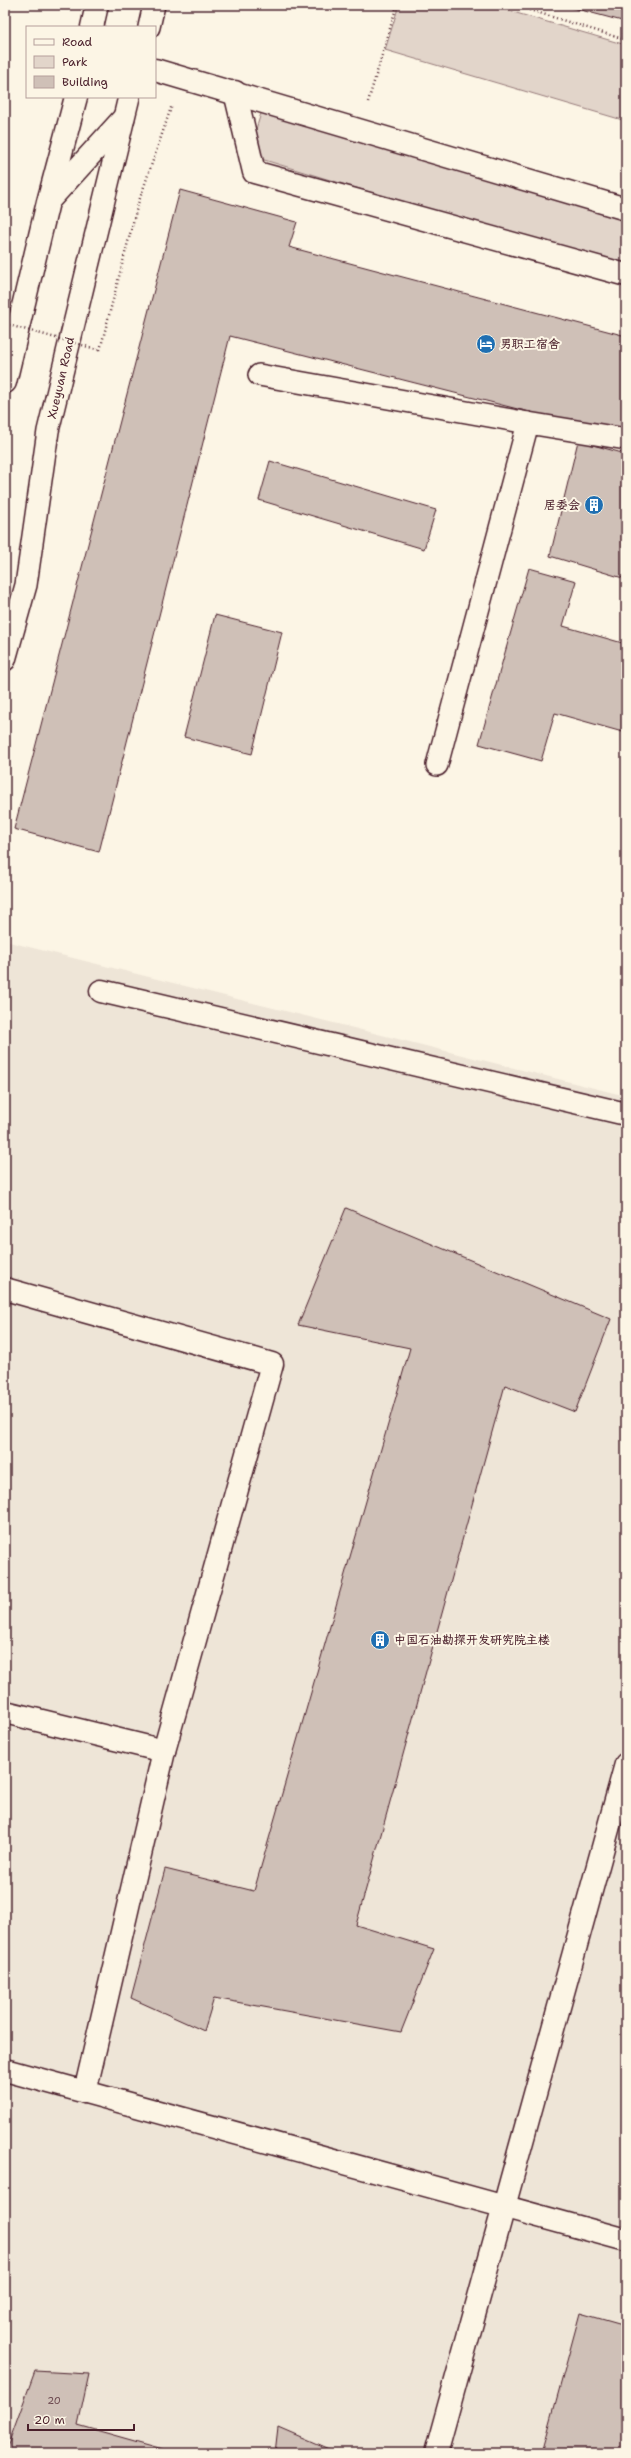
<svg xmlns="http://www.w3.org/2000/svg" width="631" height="2458" font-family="'Shantell Sans','LXGW WenKai TC',sans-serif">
<rect width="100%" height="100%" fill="#fcf5e5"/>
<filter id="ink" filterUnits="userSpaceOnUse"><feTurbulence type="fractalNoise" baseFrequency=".025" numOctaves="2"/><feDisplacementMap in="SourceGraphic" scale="8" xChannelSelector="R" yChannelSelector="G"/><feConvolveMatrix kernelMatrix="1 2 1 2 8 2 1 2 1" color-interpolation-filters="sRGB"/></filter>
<g filter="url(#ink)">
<path fill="#eee5d7" d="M5,941L626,1096V2453H5Z"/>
<g fill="#e2d5ca" stroke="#967a7a">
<path d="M399,5H489L626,45V121L385,50Z"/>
<path d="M262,110L626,216V270L248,155Z"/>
</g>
<g fill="#cfc0b7" stroke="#4a1f2b">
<path d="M562,5H626V22Z"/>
<path d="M180,190L297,222L289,247L626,336V429L624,436L230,336L99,852L14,829Z"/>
<path d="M578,441L626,454V579L550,556Z"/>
<path d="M270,461L436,510L424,549L259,500Z"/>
<path d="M529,568L576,581L563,626L626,644V733L555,713L541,761L479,744Z"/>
<path d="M215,615L282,632L252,754L184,737Z"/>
<path d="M346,1208L611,1319L575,1412L505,1385L356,1925L434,1949L401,2032L214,1998L204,2031L131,1998L165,1869L254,1891L410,1348L298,1325Z"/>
<path d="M580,2313L626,2326V2453H542Z"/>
<path d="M35,2371L89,2374L78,2425L177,2453H5Z"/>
<path d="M278,2427L338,2453H275Z"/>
</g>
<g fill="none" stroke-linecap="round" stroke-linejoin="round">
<defs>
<g id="lane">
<path d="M149,27L154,5"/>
<path d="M259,375L528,423"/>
<path d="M5,660L26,585L48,431L129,97"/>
<path d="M437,765L528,423L626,439"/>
</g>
<g id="street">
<path d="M155,70L626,209"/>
<path d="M235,92L254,172L626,275"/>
<path d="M101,991L626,1114"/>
<path d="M5,1289L272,1364L164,1751L5,1712"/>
<path d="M5,2070L626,2240"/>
<path d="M85,2092L164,1751"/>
<path d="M436,2453L626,1764"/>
</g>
<g id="primary">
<path d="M92,27L97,5"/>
<path d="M51,198L123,119"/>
<path d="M5,382L48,202L76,97"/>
</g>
</defs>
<use href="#lane" stroke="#4a1f2b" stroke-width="24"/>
<use href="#street" stroke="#4a1f2b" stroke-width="25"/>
<use href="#primary" stroke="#4a1f2b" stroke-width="25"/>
<g stroke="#4a1f2b" stroke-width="2.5" stroke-dasharray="1 3" stroke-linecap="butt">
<path d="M514,5L626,40"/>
<path d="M368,102L397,5"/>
<path d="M100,350L137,207L172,105"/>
</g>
<use href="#lane" stroke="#fcf5e5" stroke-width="21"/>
<use href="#street" stroke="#fcf5e5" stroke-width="22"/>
<use href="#primary" stroke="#fcf5e5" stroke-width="22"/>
<path stroke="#4a1f2b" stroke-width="2.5" stroke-dasharray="1 3" stroke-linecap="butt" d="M5,324L100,350"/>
</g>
</g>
<defs>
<symbol id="hotel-disc" viewBox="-11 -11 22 22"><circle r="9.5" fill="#1f6fb2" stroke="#fcf5e5"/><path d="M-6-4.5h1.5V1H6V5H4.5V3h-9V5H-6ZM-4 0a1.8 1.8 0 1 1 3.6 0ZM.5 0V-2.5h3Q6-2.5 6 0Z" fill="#fff"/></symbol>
<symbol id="building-disc" viewBox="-11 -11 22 22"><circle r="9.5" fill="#1f6fb2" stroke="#fcf5e5"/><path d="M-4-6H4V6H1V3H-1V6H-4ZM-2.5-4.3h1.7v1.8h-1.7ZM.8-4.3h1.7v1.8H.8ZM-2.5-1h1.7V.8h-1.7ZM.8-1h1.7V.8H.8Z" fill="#fff"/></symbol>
</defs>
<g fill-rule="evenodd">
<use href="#hotel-disc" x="475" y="333" width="22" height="22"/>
<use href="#building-disc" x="583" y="494" width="22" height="22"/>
<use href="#building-disc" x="369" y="1629" width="22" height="22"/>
</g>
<g text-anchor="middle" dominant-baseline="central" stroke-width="4" stroke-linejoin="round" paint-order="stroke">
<g font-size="10" fill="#6b474e">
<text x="54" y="2400">20</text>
</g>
<g font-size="12" font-weight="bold" fill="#4a1f2b" stroke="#fcf5e5" text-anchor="start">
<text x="500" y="344">男职工宿舍</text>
<text x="580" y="505" text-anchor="end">居委会</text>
<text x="394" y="1640">中国石油勘探开发研究院主楼</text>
</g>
<g font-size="12" fill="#4a1f2b" stroke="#fcf5e5">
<text transform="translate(61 378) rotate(-77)">Xueyuan Road</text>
</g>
</g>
<rect width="631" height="2458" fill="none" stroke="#fcf5e5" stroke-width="20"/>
<rect x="10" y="10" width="611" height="2438" fill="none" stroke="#4a1f2b" stroke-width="1.5" filter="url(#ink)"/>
<rect x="26" y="26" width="130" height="72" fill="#fcf5e5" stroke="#b59f9b"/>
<rect x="34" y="39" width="20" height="6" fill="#fcf5e5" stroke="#b59f9b"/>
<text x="62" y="46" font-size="12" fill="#4a1f2b">Road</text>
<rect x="34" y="56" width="20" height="12" fill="#e2d5ca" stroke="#b59f9b"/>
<text x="62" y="66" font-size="12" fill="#4a1f2b">Park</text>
<rect x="34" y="76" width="20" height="12" fill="#cfc0b7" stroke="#b59f9b"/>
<text x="62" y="86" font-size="12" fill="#4a1f2b">Building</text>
<path d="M28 2424v6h106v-6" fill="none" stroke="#4a1f2b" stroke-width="2"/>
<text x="34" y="2424" font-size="12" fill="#4a1f2b" stroke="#fcf5e5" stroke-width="3" paint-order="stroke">20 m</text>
</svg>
